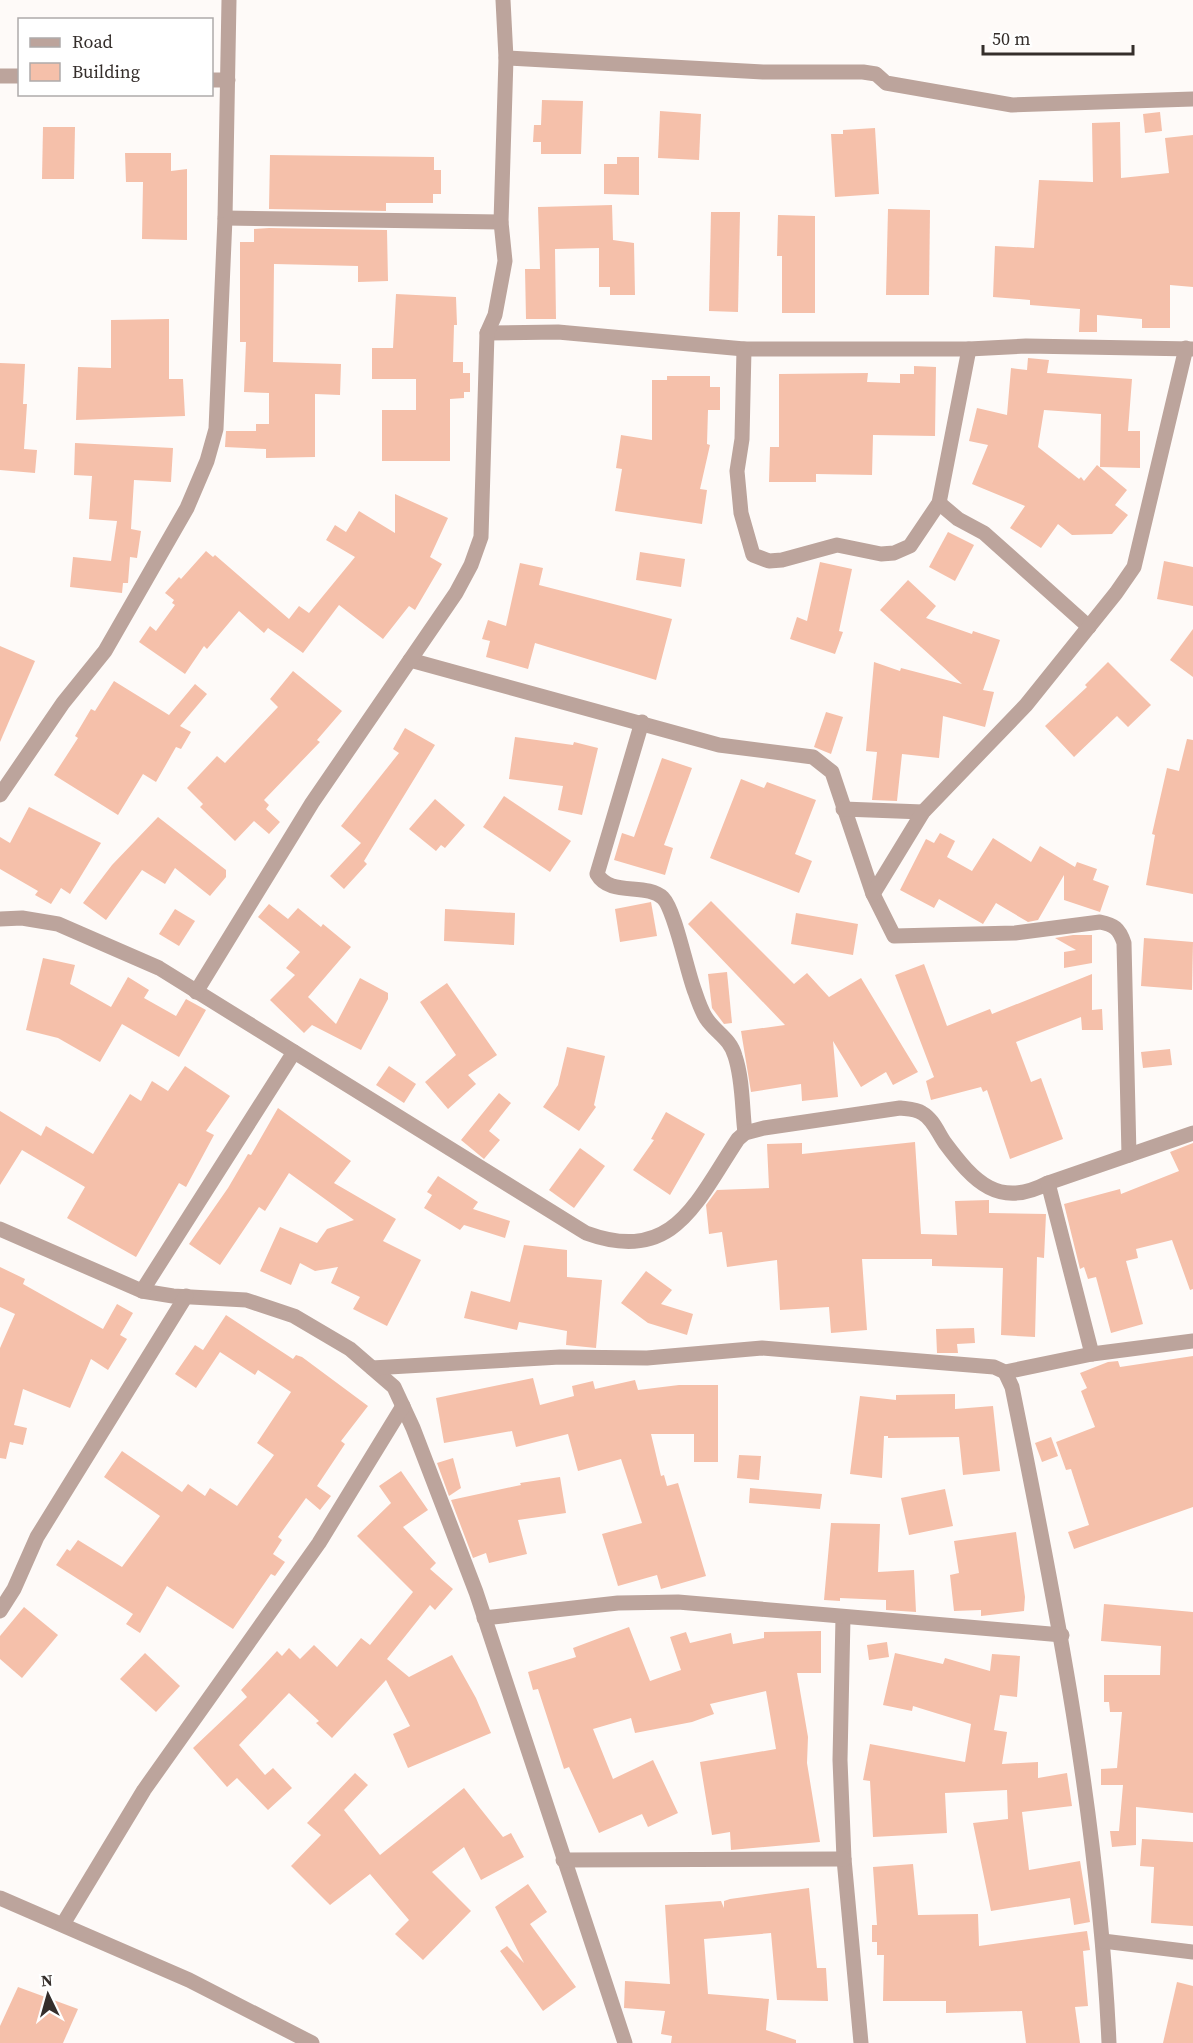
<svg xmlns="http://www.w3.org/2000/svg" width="1193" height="2043" font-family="'Source Serif 4',serif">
<rect width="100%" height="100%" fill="#fefaf8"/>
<g fill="#f5c0aa">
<path d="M542,100L583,101L581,154H541V142H533L534,125H541Z"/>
<path d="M660,111L701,114L699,160L658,158Z"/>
<path d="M1160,112L1162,131L1145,133L1143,114Z"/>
<path d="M1120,122L1121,178L1169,173L1165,138L1193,135V287L1170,285V328H1142V319L1097,315V332H1079L1080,309L1030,305V300L993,297L995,246L1034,248L1039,180L1093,182L1092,123Z"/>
<path d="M43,127H75L74,179H42Z"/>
<path d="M875,128L879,194L835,197L831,134H843V130Z"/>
<path d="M125,153H171V171L187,169V240L142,239L143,182H126Z"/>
<path d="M270,155L434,157V170H441V194H433V203H386V211L269,209Z"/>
<path d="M617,157H639V195L604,194V164H617Z"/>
<path d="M612,205L613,240L634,243L635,295H610V287H599V248L555,249L556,319H526L525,269H540L538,207Z"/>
<path d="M888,209L930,210L929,295H886Z"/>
<path d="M711,212H740L738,312L709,311Z"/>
<path d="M778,215L815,216V313H782V256H777Z"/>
<path d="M269,228L387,230L388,281L358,282V266L274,264L273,362L341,364L340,395L315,394V457L266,458V449L225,447L226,431H256V424H269V393L244,392L246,342H240V242H254V229Z"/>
<path d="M396,294L456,297L457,325H454L453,362H463V373H470V392H464V398L450,399V461H382V410H416V379H372V348H393Z"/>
<path d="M169,319V379H183L185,416L76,420L78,367L111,368V320Z"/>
<path d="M1028,358L1049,360L1047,373L1132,379L1128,431H1140V468L1100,467L1101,414L1044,410L1038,447L1079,479L1081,477L1084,481L1097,465L1127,490L1115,505L1128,515L1112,534L1072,535L1058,524L1041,548L1010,528L1025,506L972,484L988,445L969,441L977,408L1007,415L1011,368L1027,370Z"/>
<path d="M0,363L25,364L23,404H27L24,449L37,450L35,473L0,470Z"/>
<path d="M914,366L936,367L935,436L873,435L872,475L816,474V482H769L770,447H779V374L868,373L867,382L900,383V374H914Z"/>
<path d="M667,376H710V387H720V410H708L707,444L710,445L700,489L707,490L702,524L615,511L622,469L616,468L621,435L652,440V380H667Z"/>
<path d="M75,443L173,448L171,482L134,480L131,529L141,531L137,558L130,557L128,583H123L122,593L70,587L73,557L111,561L117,521L89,519L92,476L74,475Z"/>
<path d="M395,494L448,518L430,557L442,564L415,610L409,606L383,639L339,605L303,653L268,628L264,633L239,611L207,649L204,646L185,674L139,642L150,626L156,631L175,605L172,603L174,600L165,593L179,577L181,579L206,551L213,557L215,555L289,619L299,606L309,613L355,557L326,540L335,525L346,532L359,511L395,533Z"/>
<path d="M948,532L974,545L955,581L929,567Z"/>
<path d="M640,552L685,559L681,587L636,580Z"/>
<path d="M1164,561L1193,567V606L1157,599Z"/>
<path d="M820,562L852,569L839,631L843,632L835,654L790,639L797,617L807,621Z"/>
<path d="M520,563L543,568L539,585L672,619L656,680L535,643L528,669L486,657L490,641L482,639L488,620L506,626Z"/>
<path d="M908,580L936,606L926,618L972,634L973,631L1000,640L983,690L994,692L985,727L943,716L939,758L902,754L897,801L872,800L877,752L866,751L874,662L900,671L901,668L962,684L880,610Z"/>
<path d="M1193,629V677L1170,660Z"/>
<path d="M0,646L35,661L0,742Z"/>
<path d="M1108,662L1151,705L1128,727L1117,716L1074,757L1045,726L1087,687L1085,685Z"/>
<path d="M293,671L342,711L317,740L320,742L264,800L269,805L266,809L280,822L269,834L254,821L235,841L200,807L203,804L187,788L217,756L225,763L278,707L270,699Z"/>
<path d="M114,681L169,715L195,684L207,694L180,726L191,732L181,749L176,747L156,782L143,774L118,815L54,775L78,738L75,736L91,709L95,711Z"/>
<path d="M826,712L843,717L831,754L814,747Z"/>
<path d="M405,728L435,745L364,861L367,864L344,889L330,876L361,843L341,826L399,753L393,749Z"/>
<path d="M515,737L573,745L574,742L598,748L582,815L558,810L563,786L509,779Z"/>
<path d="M1187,739L1193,740V894L1146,885L1155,835L1152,834L1167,768L1179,771Z"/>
<path d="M662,758L692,768L664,845L673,848L665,875L614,860L622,833L634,837Z"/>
<path d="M741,779L764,788L767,782L816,800L795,854L812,861L799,893L710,858Z"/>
<path d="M504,796L571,841L550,872L483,827Z"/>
<path d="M435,799L465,825L445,848L441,845L436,851L409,829Z"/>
<path d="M29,807L101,843L70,894L61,888L51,904L35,895L38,891L0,869V837L10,843Z"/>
<path d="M158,817L226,870V877L210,896L175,868L165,884L142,870L106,920L83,903L112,865Z"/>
<path d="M940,833L955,841L947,857L972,871L993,838L1031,862L1040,846L1075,867L1077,862L1097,869L1093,880L1109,886L1100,912L1064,900V875L1038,920L1028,922L996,903L983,924L939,899L934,908L900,890L926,839L934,843Z"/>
<path d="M711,901L794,984L807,973L829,997L861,978L918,1072L893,1085L886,1072L861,1087L833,1041L838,1097L802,1101L801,1084L751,1092L741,1031L785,1025L688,924Z"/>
<path d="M651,902L657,936L620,942L615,909Z"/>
<path d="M269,904L288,919L298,908L321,927L323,924L351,947L308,997L336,1024L360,978L388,993V999L361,1050L312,1025L304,1033L270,1000L295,975L286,968L300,952L258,917Z"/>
<path d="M175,909L195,921L179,946L159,934Z"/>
<path d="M445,909L515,913L514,945L444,941Z"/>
<path d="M796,913L858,924L853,955L791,944Z"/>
<path d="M1073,935H1092V963L1064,968V952L1076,950L1055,938Z"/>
<path d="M1144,938L1193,942L1192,990L1141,986Z"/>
<path d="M43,958L75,965L70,984L111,1007L128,977L149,990L144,998L176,1016L186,999L206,1010L179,1057L122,1024L100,1062L58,1038L26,1030Z"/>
<path d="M924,964L947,1026L990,1009L992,1014L1092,974V1010L1102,1009L1103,1030H1082L1081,1017L1016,1042L1031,1082L1041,1078L1063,1139L1010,1159L987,1090L983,1092L981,1087L931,1100L926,1081L934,1077L895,975Z"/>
<path d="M727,972L732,1023L724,1024L712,1008L708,974Z"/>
<path d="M447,983L497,1055L468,1075L476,1084L448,1109L425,1082L456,1055L420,1002Z"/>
<path d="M567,1047L605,1056L594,1105L596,1107L579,1131L543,1107L558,1085Z"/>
<path d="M1170,1049L1172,1065L1143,1068L1141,1052Z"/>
<path d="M185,1066L230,1096L206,1131L214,1135L186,1187L179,1183L136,1257L67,1218L85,1187L22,1150L0,1185V1111L41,1136L46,1126L93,1154L130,1094L141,1101L152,1081L168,1091Z"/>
<path d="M389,1066L416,1084L404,1103L376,1085Z"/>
<path d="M499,1093L511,1103L489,1131L500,1140L484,1159L461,1140Z"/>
<path d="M278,1108L351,1161L334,1183L396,1219L383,1241L421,1260L387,1326L353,1309L360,1297L331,1283L338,1267L315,1271L300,1263L291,1285L260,1271L280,1227L317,1243L327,1229L354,1220L289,1173L265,1211L259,1207L220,1265L189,1244L228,1188L248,1154L251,1155Z"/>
<path d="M666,1112L705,1134L670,1195L633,1170L654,1140L651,1139Z"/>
<path d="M915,1142L921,1234L957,1235L955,1201L989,1200V1213L1046,1214L1044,1258L1037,1257L1035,1337L1001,1335L1003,1268L932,1266V1259H862L867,1330L831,1333L829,1307L780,1310L777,1260L727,1267L722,1232L709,1234L706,1205L717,1190L769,1188L767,1144L802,1143V1154Z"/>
<path d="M1193,1143V1289L1190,1290L1172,1240L1136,1249L1138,1258L1126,1261L1143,1324L1111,1333L1096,1277L1088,1279L1084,1267L1080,1269L1064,1204L1120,1189L1121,1194L1179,1171L1170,1152Z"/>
<path d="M580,1148L605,1166L574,1208L549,1190Z"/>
<path d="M438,1176L478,1202L473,1209L510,1221L505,1238L464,1225L460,1230L424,1208L432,1195L427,1192Z"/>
<path d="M524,1245L567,1250V1277L602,1280L596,1348L566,1345L567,1331L519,1322L517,1330L464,1318L471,1291L510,1302Z"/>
<path d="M0,1267L25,1279L23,1284L103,1329L117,1304L133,1313L120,1335L127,1339L108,1370L91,1359L70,1408L23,1389L14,1425L27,1428L23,1445L10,1442L6,1459L0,1458V1348L15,1314L0,1307Z"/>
<path d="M646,1271L672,1290L661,1304L693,1314L687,1335L648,1323L621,1303Z"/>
<path d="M226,1315L293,1359L296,1355L302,1357L368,1406L341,1441L345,1444L317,1486L331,1496L320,1510L306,1498L278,1537L282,1540L273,1554L285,1562L275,1576L271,1574L233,1629L167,1586L140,1633L126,1624L133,1614L56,1565L67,1549L70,1551L78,1540L122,1567L160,1516L104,1477L122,1451L182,1492L188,1484L205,1496L210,1488L237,1506L274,1455L257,1443L291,1392L258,1370L255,1375L220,1352L196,1388L175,1374L195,1345L203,1350Z"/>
<path d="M974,1328L975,1343L957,1344L958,1353H937L936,1329Z"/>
<path d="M1193,1356V1507L1074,1549L1068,1532L1089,1525L1071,1469L1066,1470L1056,1442L1095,1427L1081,1391L1087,1388L1080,1373L1108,1362L1118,1361L1120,1367Z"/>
<path d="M533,1378L540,1405L574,1396L572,1386L593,1381L595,1389L635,1380L638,1390L679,1385H718V1462H694V1434H651L661,1476L664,1475L667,1486L678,1483L706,1576L661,1589L657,1575L618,1586L602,1534L642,1523L621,1459L578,1471L568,1434L516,1447L512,1431L444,1443L436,1398Z"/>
<path d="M955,1394V1409L993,1406L1000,1471L963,1475L959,1437L888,1438V1436H884L882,1478L850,1474L860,1396L896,1400V1395Z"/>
<path d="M1051,1437L1058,1456L1042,1462L1035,1443Z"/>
<path d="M739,1455L761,1456L759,1480L737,1478Z"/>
<path d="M453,1458L461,1488L449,1496L437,1463Z"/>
<path d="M401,1471L428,1510L403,1527L436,1563L430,1569L453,1589L435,1610L430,1605L387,1659L409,1677L452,1655L476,1698L491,1733L408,1768L393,1734L410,1726L386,1680L332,1738L316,1723L319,1721L289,1693L239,1745L265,1775L273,1768L292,1788L268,1810L237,1778L227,1787L193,1748L247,1697L241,1690L277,1651L282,1656L289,1648L300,1659L314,1645L337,1667L361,1638L370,1645L413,1592L357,1536L391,1503L379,1486Z"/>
<path d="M560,1477L566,1513L518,1520L527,1554L489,1563L486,1553L473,1558L451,1500L521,1485L520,1483Z"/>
<path d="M750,1488L822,1494L820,1509L749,1503Z"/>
<path d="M945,1489L953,1526L909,1535L901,1498Z"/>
<path d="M831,1523L880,1524L878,1572L914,1570L916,1612L886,1610V1600L840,1598V1601L824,1600Z"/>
<path d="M1016,1532L1025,1597L1024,1611L981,1616V1610L954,1611L950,1575L959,1573L954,1541Z"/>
<path d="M1104,1604L1193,1612V1813L1136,1807V1845L1112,1847L1110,1831H1119L1123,1785H1101V1769L1117,1768L1122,1712H1110L1109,1702H1104V1675H1160L1161,1646L1101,1641Z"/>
<path d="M24,1607L58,1635L22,1678L0,1659V1636Z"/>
<path d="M629,1627L650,1681L681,1670L670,1637L686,1632L690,1643L731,1633L733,1644L764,1638V1632L821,1631V1673H797L808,1737L807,1763L820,1842L731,1850L730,1832L712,1835L700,1762L776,1749L766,1691L710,1704L714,1714L692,1722L635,1733L631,1718L593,1729L613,1779L653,1760L678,1813L648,1827L642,1814L599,1833L569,1767L564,1769L538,1689L533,1690L528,1672L576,1657L573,1648Z"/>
<path d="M887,1642L889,1657L869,1660L867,1645Z"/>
<path d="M145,1653L180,1686L156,1712L120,1679Z"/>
<path d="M895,1653L943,1664L945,1658L990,1671L992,1654L1020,1656L1017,1697L1000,1695L994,1730L1007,1732L1002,1764L1038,1762V1778L1067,1773L1072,1806L1022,1812L1029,1870L1080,1861L1090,1922L1074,1925L1070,1898L991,1911L973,1823L1008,1819L1007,1790L945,1793L947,1833L873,1837L870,1781L863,1780L870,1744L965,1762L971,1724L913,1706L912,1711L883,1705Z"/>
<path d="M355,1773L368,1785L344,1810L380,1855L464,1788L503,1837L511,1833L524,1857L481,1880L464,1847L432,1872L471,1911L423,1960L395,1934L409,1920L370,1874L330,1905L291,1866L321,1835L307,1823Z"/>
<path d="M1142,1839L1193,1842V1926L1151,1923L1154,1867L1140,1866Z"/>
<path d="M913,1864L918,1915L978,1914L979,1946L1087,1931L1090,1950L1083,1951L1088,2006L1075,2007L1080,2043H1026L1022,2011L946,2013V2001H883L884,1955H877V1942H872V1925H877L873,1867Z"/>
<path d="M528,1884L547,1912L530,1924L576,1987L543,2011L500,1951L507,1946L524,1963L495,1907Z"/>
<path d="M809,1888L817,1968H826L828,2001L777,2000L771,1933L704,1939L708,1994L769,1999L766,2030L796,2040V2043H671L672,2036L661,2034L665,2011L624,2008L625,1981L670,1984L665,1905L721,1901L724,1908V1901L730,1899Z"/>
<path d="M1177,1982L1193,1986V2043H1163Z"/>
<path d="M18,1987L78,2009L63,2043H0V2026Z"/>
</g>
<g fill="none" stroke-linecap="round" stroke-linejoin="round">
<g stroke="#bca49c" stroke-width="15">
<path d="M506,58L763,72H863L876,74L886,83L1012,105L1193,99"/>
<path d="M0,76H20"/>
<path d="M212,80H228"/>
<path d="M225,218L501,222"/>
<path d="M487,333L558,332L744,349H969L1026,346L1193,349"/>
<path d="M744,349L742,439L737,471L741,513L753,555L769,561L782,560L837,545L881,554L894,553L910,546L939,503L969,349"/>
<path d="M939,503L958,519L984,533L1089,627"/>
<path d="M410,660L719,745L813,757L832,772L873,894L894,936L1015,933L1100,922C1114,925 1119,928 1124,943L1129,1155"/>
<path d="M642,722L597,874C610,897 646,882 663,898C675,910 687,972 695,992C698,1001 701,1010 706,1018C716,1033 730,1038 735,1056C743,1080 742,1109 745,1133"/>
<path d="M0,795L63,703L105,651L187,508L207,461L216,429L225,218L229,0"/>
<path d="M843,809L923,812"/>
<path d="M873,894L923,812L1026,705L1116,593L1134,567L1186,348"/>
<path d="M0,919L22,918L58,924L159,968L586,1233C674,1265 696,1202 738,1139L745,1133L764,1128L900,1108C907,1109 916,1109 922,1113C933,1119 938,1133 945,1143C974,1182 999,1209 1048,1183L1193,1133"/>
<path d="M196,992L312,803L456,593L471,565L481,537L487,333L495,315L505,261L501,222L506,58L503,0"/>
<path d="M1048,1183L1092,1354"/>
<path d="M0,1229L142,1291L173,1296L246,1300L294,1316L350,1349L394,1387L413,1428L476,1592L625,2043"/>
<path d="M142,1291L294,1052"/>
<path d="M372,1368L560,1357L647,1358L762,1348L994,1367L1005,1372L1092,1354L1193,1341"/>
<path d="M1005,1372L1012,1387C1056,1604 1099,1821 1109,2043"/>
<path d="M0,1611L14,1589L37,1537L186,1296"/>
<path d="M843,1617L840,1760L844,1859L861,2043"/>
<path d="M484,1618L618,1603L678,1602L1062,1635"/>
<path d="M563,1860L844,1859"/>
<path d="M0,1898L189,1980L312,2043"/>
<path d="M63,1924L144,1790L319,1543L403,1406"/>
<path d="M1103,1941L1193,1952"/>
</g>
</g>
<rect x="18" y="18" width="195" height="78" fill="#ffffff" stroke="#aeabaa" stroke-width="1.5"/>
<rect x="30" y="38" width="30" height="9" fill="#bca49c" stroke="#aeabaa" stroke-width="1.5"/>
<text x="72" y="48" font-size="18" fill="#352e2b">Road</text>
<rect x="30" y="63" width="30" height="18" fill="#f5c0aa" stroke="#aeabaa" stroke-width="1.5"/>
<text x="72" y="78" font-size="18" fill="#352e2b">Building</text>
<g transform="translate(48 1995) rotate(355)" stroke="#ffffff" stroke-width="4.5" paint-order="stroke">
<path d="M0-4.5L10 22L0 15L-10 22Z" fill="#352e2b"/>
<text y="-9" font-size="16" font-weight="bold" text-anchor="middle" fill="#352e2b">N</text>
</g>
<path d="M983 45v9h150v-9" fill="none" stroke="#352e2b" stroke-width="3"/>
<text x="992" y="45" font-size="18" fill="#352e2b" stroke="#ffffff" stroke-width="4.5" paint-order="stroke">50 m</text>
</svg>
